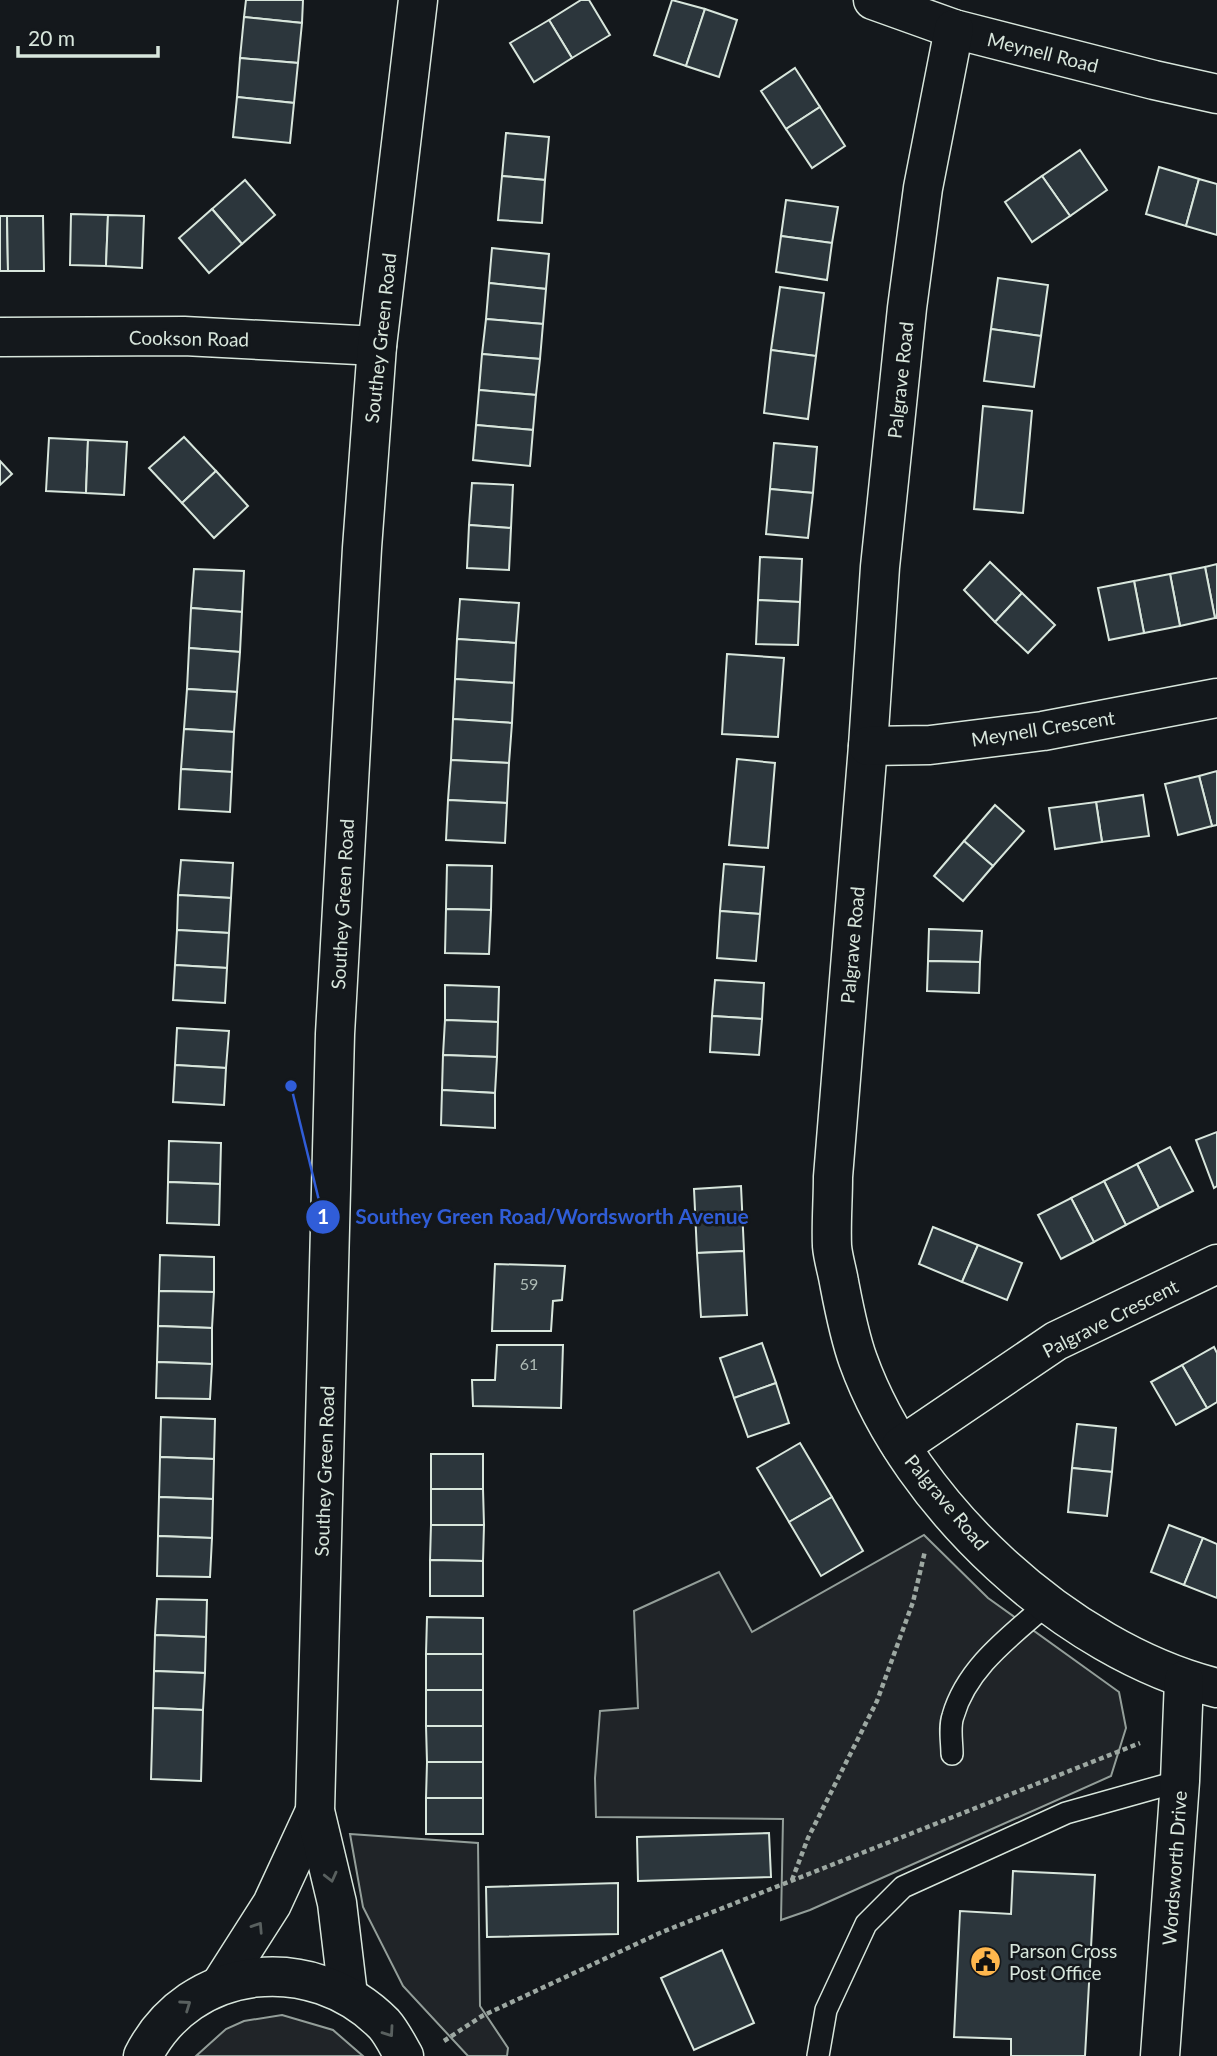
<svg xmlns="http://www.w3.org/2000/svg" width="1217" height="2056" font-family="Lato,sans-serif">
<rect width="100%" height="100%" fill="#14181c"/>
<g fill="#202428" stroke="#939e99" stroke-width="2">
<path d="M924,1535L988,1598L1119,1692L1126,1728L1111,1776L810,1910L781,1920L783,1819L596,1817L595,1778L600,1711L638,1708L634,1611L719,1572L752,1632Z"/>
<path d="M350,1834L478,1843L480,2006L508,2048L507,2056H468L403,1986L363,1907Z"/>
<path d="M282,2015L333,2030L363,2056H196L226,2029L244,2021Z"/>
</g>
<g fill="#2c363c" stroke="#d8e6dc" stroke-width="2">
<path d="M246,0H303L302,23L244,17Z"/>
<path d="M581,0H589L610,35L572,58L549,20Z"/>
<path d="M672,0L705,9L686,66L654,55Z"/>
<path d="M705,9L737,20L719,77L686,66Z"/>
<path d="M244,17L302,23L298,63L240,58Z"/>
<path d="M549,20L572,58L534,82L510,43Z"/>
<path d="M240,58L298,63L294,103L237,97Z"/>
<path d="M795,68L820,107L786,129L761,91Z"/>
<path d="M237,97L294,103L290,143L233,137Z"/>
<path d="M820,107L845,146L812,168L786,129Z"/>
<path d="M506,133L549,137L545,180L502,176Z"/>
<path d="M1080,150L1107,190L1070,216L1042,176Z"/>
<path d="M1159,167L1199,179L1186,226L1146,214Z"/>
<path d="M502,176L545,180L542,223L498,220Z"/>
<path d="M1042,176L1070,216L1032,242L1005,202Z"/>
<path d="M1199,179L1217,184V235L1186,226Z"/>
<path d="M245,180L275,215L242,244L212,209Z"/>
<path d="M786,200L838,207L832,243L781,236Z"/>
<path d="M212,209L242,244L209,273L179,238Z"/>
<path d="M71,214L108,215L106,266L70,265Z"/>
<path d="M108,215L144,216L142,268L106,266Z"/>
<path d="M0,216H7L8,271H0Z"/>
<path d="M7,216H43L44,271H8Z"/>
<path d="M781,236L832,243L827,280L776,272Z"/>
<path d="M492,248L549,254L546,289L489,283Z"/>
<path d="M998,278L1048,285L1041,336L991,329Z"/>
<path d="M489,283L546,289L543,324L486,319Z"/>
<path d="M780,287L824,293L816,356L771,350Z"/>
<path d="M486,319L543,324L540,359L482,354Z"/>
<path d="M991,329L1041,336L1034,387L984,381Z"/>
<path d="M771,350L816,356L808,419L764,413Z"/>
<path d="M482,354L540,359L536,395L479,390Z"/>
<path d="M479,390L536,395L533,430L476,425Z"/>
<path d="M983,406L1032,411L1023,513L974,509Z"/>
<path d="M476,425L533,430L530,466L473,460Z"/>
<path d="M184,437L216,471L182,503L149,468Z"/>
<path d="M49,438L88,440L86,493L46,491Z"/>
<path d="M88,440L127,442L124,495L86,493Z"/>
<path d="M774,443L817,447L813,493L770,489Z"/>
<path d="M0,461L12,474L0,485Z"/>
<path d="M216,471L248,506L214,538L182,503Z"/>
<path d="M472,483L513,485L511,528L469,525Z"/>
<path d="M770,489L813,493L808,538L766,534Z"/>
<path d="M469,525L511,528L509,570L467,568Z"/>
<path d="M760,557L802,559L800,602L758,600Z"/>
<path d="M990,562L1022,593L995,622L964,590Z"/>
<path d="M1217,564V618H1215L1205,567Z"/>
<path d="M1205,567L1215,618L1180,626L1170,574Z"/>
<path d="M194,569L244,571L242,612L191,608Z"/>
<path d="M1170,574L1180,626L1144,633L1134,581Z"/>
<path d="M1134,581L1144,633L1109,640L1098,588Z"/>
<path d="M1022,593L1055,625L1028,653L995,622Z"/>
<path d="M460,599L519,603L516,643L457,639Z"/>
<path d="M758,600L800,602L798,645L756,644Z"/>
<path d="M191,608L242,612L240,652L189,648Z"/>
<path d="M457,639L516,643L514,683L455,679Z"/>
<path d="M189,648L240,652L237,692L187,689Z"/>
<path d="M727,654L784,658L778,737L722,734Z"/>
<path d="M455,679L514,683L512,723L453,719Z"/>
<path d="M187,689L237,692L234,732L184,729Z"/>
<path d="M453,719L512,723L509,763L451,760Z"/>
<path d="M184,729L234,732L232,772L181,769Z"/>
<path d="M737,759L775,763L768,848L729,845Z"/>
<path d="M451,760L509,763L507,803L448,800Z"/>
<path d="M181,769L232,772L230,812L179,809Z"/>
<path d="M1217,771V825L1212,826L1199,776Z"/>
<path d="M1199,776L1212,826L1178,835L1165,784Z"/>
<path d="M1143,795L1149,836L1102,842L1096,802Z"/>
<path d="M448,800L507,803L505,843L446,840Z"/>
<path d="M1096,802L1102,842L1055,849L1049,808Z"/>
<path d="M995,805L1024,831L993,866L964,841Z"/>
<path d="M964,841L993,866L963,901L934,876Z"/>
<path d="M181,860L233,863L231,898L178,895Z"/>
<path d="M724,864L764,867L760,914L720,911Z"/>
<path d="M447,865L492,866L491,910L446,909Z"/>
<path d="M178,895L231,898L229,933L177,930Z"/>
<path d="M446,909L491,910L489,954L445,953Z"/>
<path d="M720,911L760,914L756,961L717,958Z"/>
<path d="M929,929L982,931L980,962L928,961Z"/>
<path d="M177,930L229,933L227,968L175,965Z"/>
<path d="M928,961L980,962L979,993L927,991Z"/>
<path d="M175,965L227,968L225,1003L173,1000Z"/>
<path d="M715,980L764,983L762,1019L712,1016Z"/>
<path d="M445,985L499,987L498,1022L445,1020Z"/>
<path d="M712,1016L762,1019L759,1055L710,1052Z"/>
<path d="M445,1020L498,1022L497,1057L443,1055Z"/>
<path d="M177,1028L229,1031L226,1068L175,1065Z"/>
<path d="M443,1055L497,1057L495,1093L442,1090Z"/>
<path d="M175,1065L226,1068L224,1105L173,1102Z"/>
<path d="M442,1090L495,1093V1128L441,1125Z"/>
<path d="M1217,1132V1186L1214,1188L1196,1140Z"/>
<path d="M169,1141L221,1143L220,1184L168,1182Z"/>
<path d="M1170,1147L1193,1191L1159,1208L1137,1164Z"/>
<path d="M1137,1164L1159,1208L1126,1225L1104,1181Z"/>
<path d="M1104,1181L1126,1225L1094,1242L1071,1198Z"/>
<path d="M168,1182L220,1184L219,1225L167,1223Z"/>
<path d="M741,1186L744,1251L697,1253L694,1189Z"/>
<path d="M1071,1198L1094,1242L1061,1259L1038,1215Z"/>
<path d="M933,1227L978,1245L962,1282L919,1264Z"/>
<path d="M978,1245L1022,1263L1007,1300L962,1282Z"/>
<path d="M744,1251L747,1315L701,1317L697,1253Z"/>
<path d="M160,1255L214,1257V1292L159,1291Z"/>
<path d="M495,1264L565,1266L562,1300L553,1301L551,1331H492Z"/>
<path d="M159,1291L214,1292L212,1328L158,1326Z"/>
<path d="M158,1326L212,1328V1364L157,1362Z"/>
<path d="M762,1343L776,1383L734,1398L720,1358Z"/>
<path d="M497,1345H563L561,1408L473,1406L472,1380H495Z"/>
<path d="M1214,1347L1217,1353V1402L1207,1408L1182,1365Z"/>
<path d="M157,1362L212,1364L210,1399L156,1398Z"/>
<path d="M1182,1365L1207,1408L1176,1425L1151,1382Z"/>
<path d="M776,1383L789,1423L748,1437L734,1398Z"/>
<path d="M161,1417L215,1419L214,1459L160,1457Z"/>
<path d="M1077,1424L1116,1428L1112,1472L1072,1468Z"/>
<path d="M800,1443L832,1497L789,1522L757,1468Z"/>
<rect x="431" y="1454" width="52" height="35"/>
<path d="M160,1457L214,1459L213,1499L159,1497Z"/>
<path d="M1072,1468L1112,1472L1107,1516L1068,1512Z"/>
<path d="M431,1489H483L484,1525H431Z"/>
<path d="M159,1497L213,1499L212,1538L158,1536Z"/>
<path d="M832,1497L863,1551L821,1576L789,1522Z"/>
<path d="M431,1525H484L483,1561L430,1560Z"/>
<path d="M1169,1525L1203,1538L1184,1585L1151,1572Z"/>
<path d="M158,1536L212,1538L210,1577L157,1576Z"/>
<path d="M1203,1538L1217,1544V1598L1184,1585Z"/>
<path d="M430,1560L483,1561V1596H430Z"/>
<path d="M157,1599L207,1600L206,1637L155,1635Z"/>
<path d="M427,1617L483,1618V1654H426Z"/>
<path d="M155,1635L206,1637L205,1673L154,1671Z"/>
<rect x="426" y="1654" width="57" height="36"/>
<path d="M154,1671L205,1673L203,1710L153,1708Z"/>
<rect x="426" y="1690" width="57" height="36"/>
<path d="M153,1708L203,1710L201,1781L151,1779Z"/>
<path d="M426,1726H483V1762H427Z"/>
<path d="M427,1762H483V1798H426Z"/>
<rect x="426" y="1798" width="57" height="36"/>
<path d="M769,1833L771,1877L638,1881L637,1837Z"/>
<path d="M1013,1871L1095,1875L1085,2056H1011V2039L954,2037L960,1911L1011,1914Z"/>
<path d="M618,1883V1934L487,1937L486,1887Z"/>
<path d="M722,1950L754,2023L694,2050L661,1978Z"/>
</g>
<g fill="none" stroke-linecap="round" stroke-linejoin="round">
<defs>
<g id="lane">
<path d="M952,1754C952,1742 949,1727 953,1716C967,1667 1011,1636 1047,1604"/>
<path d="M818,2056L826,2010L866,1924L903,1887L1066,1813L1180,1781"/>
</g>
<g id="street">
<path d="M873,0L954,29L1154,80L1217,94"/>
<path d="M954,29L923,188L907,308L880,567L868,746L833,1177C833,1200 831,1223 832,1246C833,1258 837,1270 839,1282C844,1308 849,1335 858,1360C910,1505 1067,1651 1217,1688"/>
<path d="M0,337L184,336L377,346"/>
<path d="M868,746L930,745L1043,731L1217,698"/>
<path d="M901,1446L1056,1341L1217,1264"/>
<path d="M1160,2056L1180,1781L1184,1680"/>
</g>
<g id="secondary">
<path d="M221,1984L272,1904L315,1811"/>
<path d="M348,1995L337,1903L315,1811L335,1034L362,548L377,346L418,0"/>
<path d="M143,2056C190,1963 312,1951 384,2024C392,2033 398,2046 404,2056"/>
</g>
</defs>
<use href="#lane" stroke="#d8e6dc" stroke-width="24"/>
<use href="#street" stroke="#d8e6dc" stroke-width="41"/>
<use href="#secondary" stroke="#d8e6dc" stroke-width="41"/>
<g stroke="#9da8a2" stroke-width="4.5" stroke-dasharray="5 3.5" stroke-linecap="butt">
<path d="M792,1880L808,1838L877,1701L913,1602L925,1551"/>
<path d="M444,2041L482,2016L662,1932L1140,1743"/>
</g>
<use href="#lane" stroke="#14181c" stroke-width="21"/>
<use href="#street" stroke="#14181c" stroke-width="38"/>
<use href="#secondary" stroke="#14181c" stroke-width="38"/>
</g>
<defs><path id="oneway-chevron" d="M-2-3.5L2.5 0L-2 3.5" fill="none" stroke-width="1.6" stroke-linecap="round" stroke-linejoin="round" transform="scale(1.75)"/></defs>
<g stroke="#59605f">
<use href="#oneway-chevron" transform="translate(331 1877) rotate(76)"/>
<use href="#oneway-chevron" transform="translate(258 1927) rotate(-57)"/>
<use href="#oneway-chevron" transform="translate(186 2005) rotate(-35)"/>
<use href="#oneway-chevron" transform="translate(389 2032) rotate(55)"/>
</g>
<defs>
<symbol id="civic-disc" viewBox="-11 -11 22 22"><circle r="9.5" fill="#ffb74d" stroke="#14181c"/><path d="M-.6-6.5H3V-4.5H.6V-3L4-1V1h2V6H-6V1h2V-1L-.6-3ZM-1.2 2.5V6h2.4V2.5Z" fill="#111"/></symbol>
</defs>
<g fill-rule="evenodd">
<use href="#civic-disc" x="968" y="1944" width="35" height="35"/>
</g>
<g text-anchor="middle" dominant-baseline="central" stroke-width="5" stroke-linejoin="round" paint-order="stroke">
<g font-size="16" fill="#adbab4">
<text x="529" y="1283">59</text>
<text x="529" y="1363">61</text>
</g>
<g font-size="19" fill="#d8e6dc" stroke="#14181c">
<text transform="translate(1043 52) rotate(14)">Meynell Road</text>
<text transform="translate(189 338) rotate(1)">Cookson Road</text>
<text transform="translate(380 338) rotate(-84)">Southey Green Road</text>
<text transform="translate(900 380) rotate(-84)">Palgrave Road</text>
<text transform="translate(1043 728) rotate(-9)">Meynell Crescent</text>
<text transform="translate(342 904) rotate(-87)">Southey Green Road</text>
<text transform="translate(852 945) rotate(-85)">Palgrave Road</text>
<text transform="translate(1110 1318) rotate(-27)">Palgrave Crescent</text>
<text transform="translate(324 1471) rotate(-88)">Southey Green Road</text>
<text transform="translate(947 1502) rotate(50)">Palgrave Road</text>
<text transform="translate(1174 1868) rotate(-86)">Wordsworth Drive</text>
</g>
<g font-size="19" fill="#d8e6dc" stroke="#14181c" text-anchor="start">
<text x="1009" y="1950">Parson Cross<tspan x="1009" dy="22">Post Office</tspan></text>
</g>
</g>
<path fill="none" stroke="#305dd8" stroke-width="2.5" d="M291 1086L323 1217"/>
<g fill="#305dd8" stroke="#14181c" stroke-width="2.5">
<circle cx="291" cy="1086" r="7"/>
<circle cx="323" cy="1217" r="18"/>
</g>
<g font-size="21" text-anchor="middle" font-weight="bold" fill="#fff">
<text x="323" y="1224">1</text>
</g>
<g font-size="21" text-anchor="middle" font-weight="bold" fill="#305dd8" stroke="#14181c" stroke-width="5" stroke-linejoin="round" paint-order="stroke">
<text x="552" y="1224">Southey Green Road/Wordsworth Avenue</text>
</g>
<path d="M18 46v10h140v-10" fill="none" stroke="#d8e6dc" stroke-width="3.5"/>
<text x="28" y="46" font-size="21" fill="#d8e6dc" stroke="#14181c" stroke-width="5" paint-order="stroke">20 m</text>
</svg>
